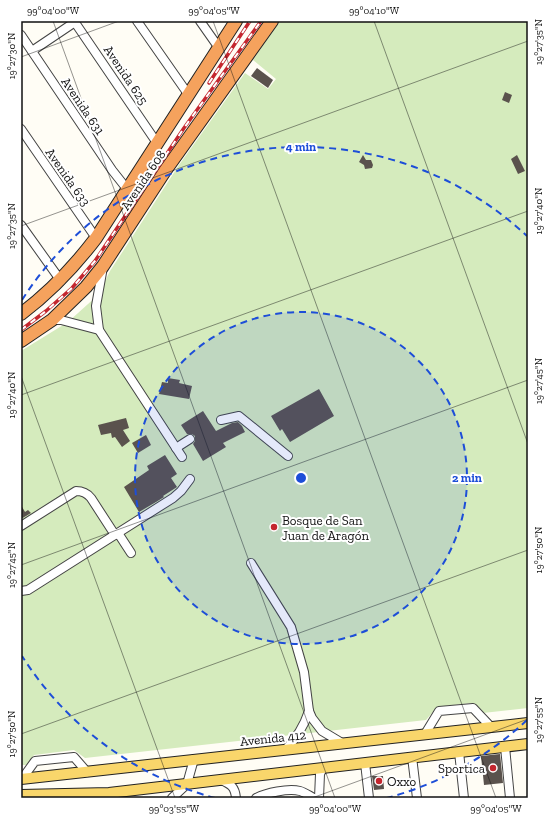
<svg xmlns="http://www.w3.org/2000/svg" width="549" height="819" font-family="'Zilla Slab',serif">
<rect width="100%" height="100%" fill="#fffdf5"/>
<path fill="#d5ebbd" d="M280,21H528V708L483,713L471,703L437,707L426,720L85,758L74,750L34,755L27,765H21V351L68,322L98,295L110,271L179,165L245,73L268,89L276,79L253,60Z"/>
<g fill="#5a524d">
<path d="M257,68L273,80L268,88L251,76Z"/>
<path d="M505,92L512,95L509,103L502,100Z"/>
<path d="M363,155L366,160H371L373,165L372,168L365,169L364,165L359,162Z"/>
<path d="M517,155L525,171L518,174L511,159Z"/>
<path d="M168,378L180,380L179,383L192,386L189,399L159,394L162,382L168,383Z"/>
<path d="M319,389L334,416L290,442L282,429L280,431L271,416Z"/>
<path d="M203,411L216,431L232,423L238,422L242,426L245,432L223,443L226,447L203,461L193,444L195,441V436L192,434H187L181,425Z"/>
<path d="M126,418L129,428L123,430L130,441L122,447L115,437L112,438L111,433L101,435L98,425Z"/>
<path d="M146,435L151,445L138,453L132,443Z"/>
<path d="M165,455L177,474L171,478L177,487L163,496L164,497L156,502L139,512L124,487L149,470L147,466Z"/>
<path d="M21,505L25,512L28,510L31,513L21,519Z"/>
<path d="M500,754L503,783L484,785L481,756Z"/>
<path d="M372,776H383L384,789L374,790Z"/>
</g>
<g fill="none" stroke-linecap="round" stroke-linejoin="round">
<defs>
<g id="minor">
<path d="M74,21L157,143"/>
<path d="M137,21L188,94"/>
<path d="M200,21L219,48"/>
<path d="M21,35L112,170L127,189"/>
<path d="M32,51L75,22"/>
<path d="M21,129L96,238"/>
<path d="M21,225L61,281"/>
<path d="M103,267L96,306L99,330L182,457"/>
<path d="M52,320H61L99,330"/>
<path d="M221,420L239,416L288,456"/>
<path d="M176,448L190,439"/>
<path d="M21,526L76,491C83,491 87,493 91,498L115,535"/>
<path d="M118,533L131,553"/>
<path d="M251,563L291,627L304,672L309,711L312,718L322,731L342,743"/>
<path d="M21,591L28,590L173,498L181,491L190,479"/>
<path d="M425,734L439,711L473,708L491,727"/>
<path d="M505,747L510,798"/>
<path d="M285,750C296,739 304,726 309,711"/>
<path d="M459,752L464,798"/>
<path d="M412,757L417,798"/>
<path d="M365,763L369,798"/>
<path d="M22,779L35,761L74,757L87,772"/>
<path d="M221,780C231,784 235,787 236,798"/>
<path d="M172,798L187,784L194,759"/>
<path d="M256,798C266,793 288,788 300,791C304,792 310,796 314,798"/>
<path d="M319,798L320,774L323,768"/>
</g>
<g id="major">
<path d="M21,779L528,723"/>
<path d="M21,795L109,793L528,744"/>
</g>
<g id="highway">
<path d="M21,314C50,292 74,267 96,238L236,21"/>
<path d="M21,341L52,320L86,287L103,266L165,171L272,21"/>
</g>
</defs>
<use href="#minor" stroke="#444" stroke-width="10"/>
<use href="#major" stroke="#222" stroke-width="12"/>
<use href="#highway" stroke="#222" stroke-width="14"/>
<use href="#minor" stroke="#fff" stroke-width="8"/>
<use href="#major" stroke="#f9d66b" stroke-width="10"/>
<use href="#highway" stroke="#f5a25d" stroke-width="12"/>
<defs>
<g id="rail">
<path d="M209,83L250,21"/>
<path d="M21,330L46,311L72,288L95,261L184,128L261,21"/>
</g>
</defs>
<use href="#rail" stroke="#c4262e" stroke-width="3.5"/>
<use href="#rail" stroke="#fff" stroke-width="2" stroke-dasharray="6" stroke-linecap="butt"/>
</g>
<path fill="none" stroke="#111" stroke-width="1" stroke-opacity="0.45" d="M53,21L335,798M213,21L496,798M374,21L528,444M21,57L119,21M21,226L528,41M21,376L175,798M21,395L528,211M21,565L528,380M21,734L528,550M312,798L528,719"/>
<circle cx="301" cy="478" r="166" fill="#1d4ed8" fill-opacity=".12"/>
<g fill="none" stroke="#1d4ed8" stroke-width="2" stroke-dasharray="7 5">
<circle cx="301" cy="478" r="166"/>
<path d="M527 720A331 331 0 0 1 387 798M215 798A331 331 0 0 1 22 656M22 300A331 331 0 0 1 527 236"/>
</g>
<g fill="#c4262e" stroke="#fff" stroke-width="1.5">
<circle cx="274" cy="527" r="4"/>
<circle cx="493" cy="768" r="4"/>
<circle cx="379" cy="781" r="4"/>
</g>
<g text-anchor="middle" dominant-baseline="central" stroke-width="4" stroke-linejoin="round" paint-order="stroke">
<g font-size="13" fill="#111" stroke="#fff">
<text transform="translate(126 75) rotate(56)">Avenida 625</text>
<text transform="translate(83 106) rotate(56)">Avenida 631</text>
<text transform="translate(68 177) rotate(55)">Avenida 633</text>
<text transform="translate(143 180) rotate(-56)">Avenida 608</text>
<text transform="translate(273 738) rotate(-6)">Avenida 412</text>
</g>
<g font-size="13" fill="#111" stroke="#fff" text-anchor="start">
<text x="282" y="520">Bosque de San<tspan x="282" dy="15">Juan de Aragón</tspan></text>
<text x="485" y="768" text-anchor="end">Sportica</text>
<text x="387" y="781">Oxxo</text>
</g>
</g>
<circle cx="301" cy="478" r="6" fill="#1d4ed8" stroke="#fff" stroke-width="2"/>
<g font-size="12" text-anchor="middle" font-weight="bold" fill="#1d4ed8" stroke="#fff" stroke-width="4" stroke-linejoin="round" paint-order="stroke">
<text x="301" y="151">4 min</text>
<text x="467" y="482">2 min</text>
</g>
<rect width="549" height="819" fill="none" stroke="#ffffff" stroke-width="44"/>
<rect x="22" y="22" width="505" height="775" fill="none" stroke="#111" stroke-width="1.5"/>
<g font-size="10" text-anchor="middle" fill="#111">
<text x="53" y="14">99°04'00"W</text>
<text x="214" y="14">99°04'05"W</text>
<text x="374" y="14">99°04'10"W</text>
<text transform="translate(538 42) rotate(-90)" y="4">19°27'35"N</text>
<text transform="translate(11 56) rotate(-90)" y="4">19°27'30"N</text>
<text transform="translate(538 211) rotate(-90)" y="4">19°27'40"N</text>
<text transform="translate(11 226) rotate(-90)" y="4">19°27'35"N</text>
<text transform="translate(538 381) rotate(-90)" y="4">19°27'45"N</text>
<text transform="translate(11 395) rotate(-90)" y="4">19°27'40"N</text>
<text transform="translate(538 550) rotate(-90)" y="4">19°27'50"N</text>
<text transform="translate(11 565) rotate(-90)" y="4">19°27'45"N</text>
<text transform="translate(538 720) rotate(-90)" y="4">19°27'55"N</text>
<text transform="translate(11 734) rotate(-90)" y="4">19°27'50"N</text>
<text x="174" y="812">99°03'55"W</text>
<text x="335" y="812">99°04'00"W</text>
<text x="496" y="812">99°04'05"W</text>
</g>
</svg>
